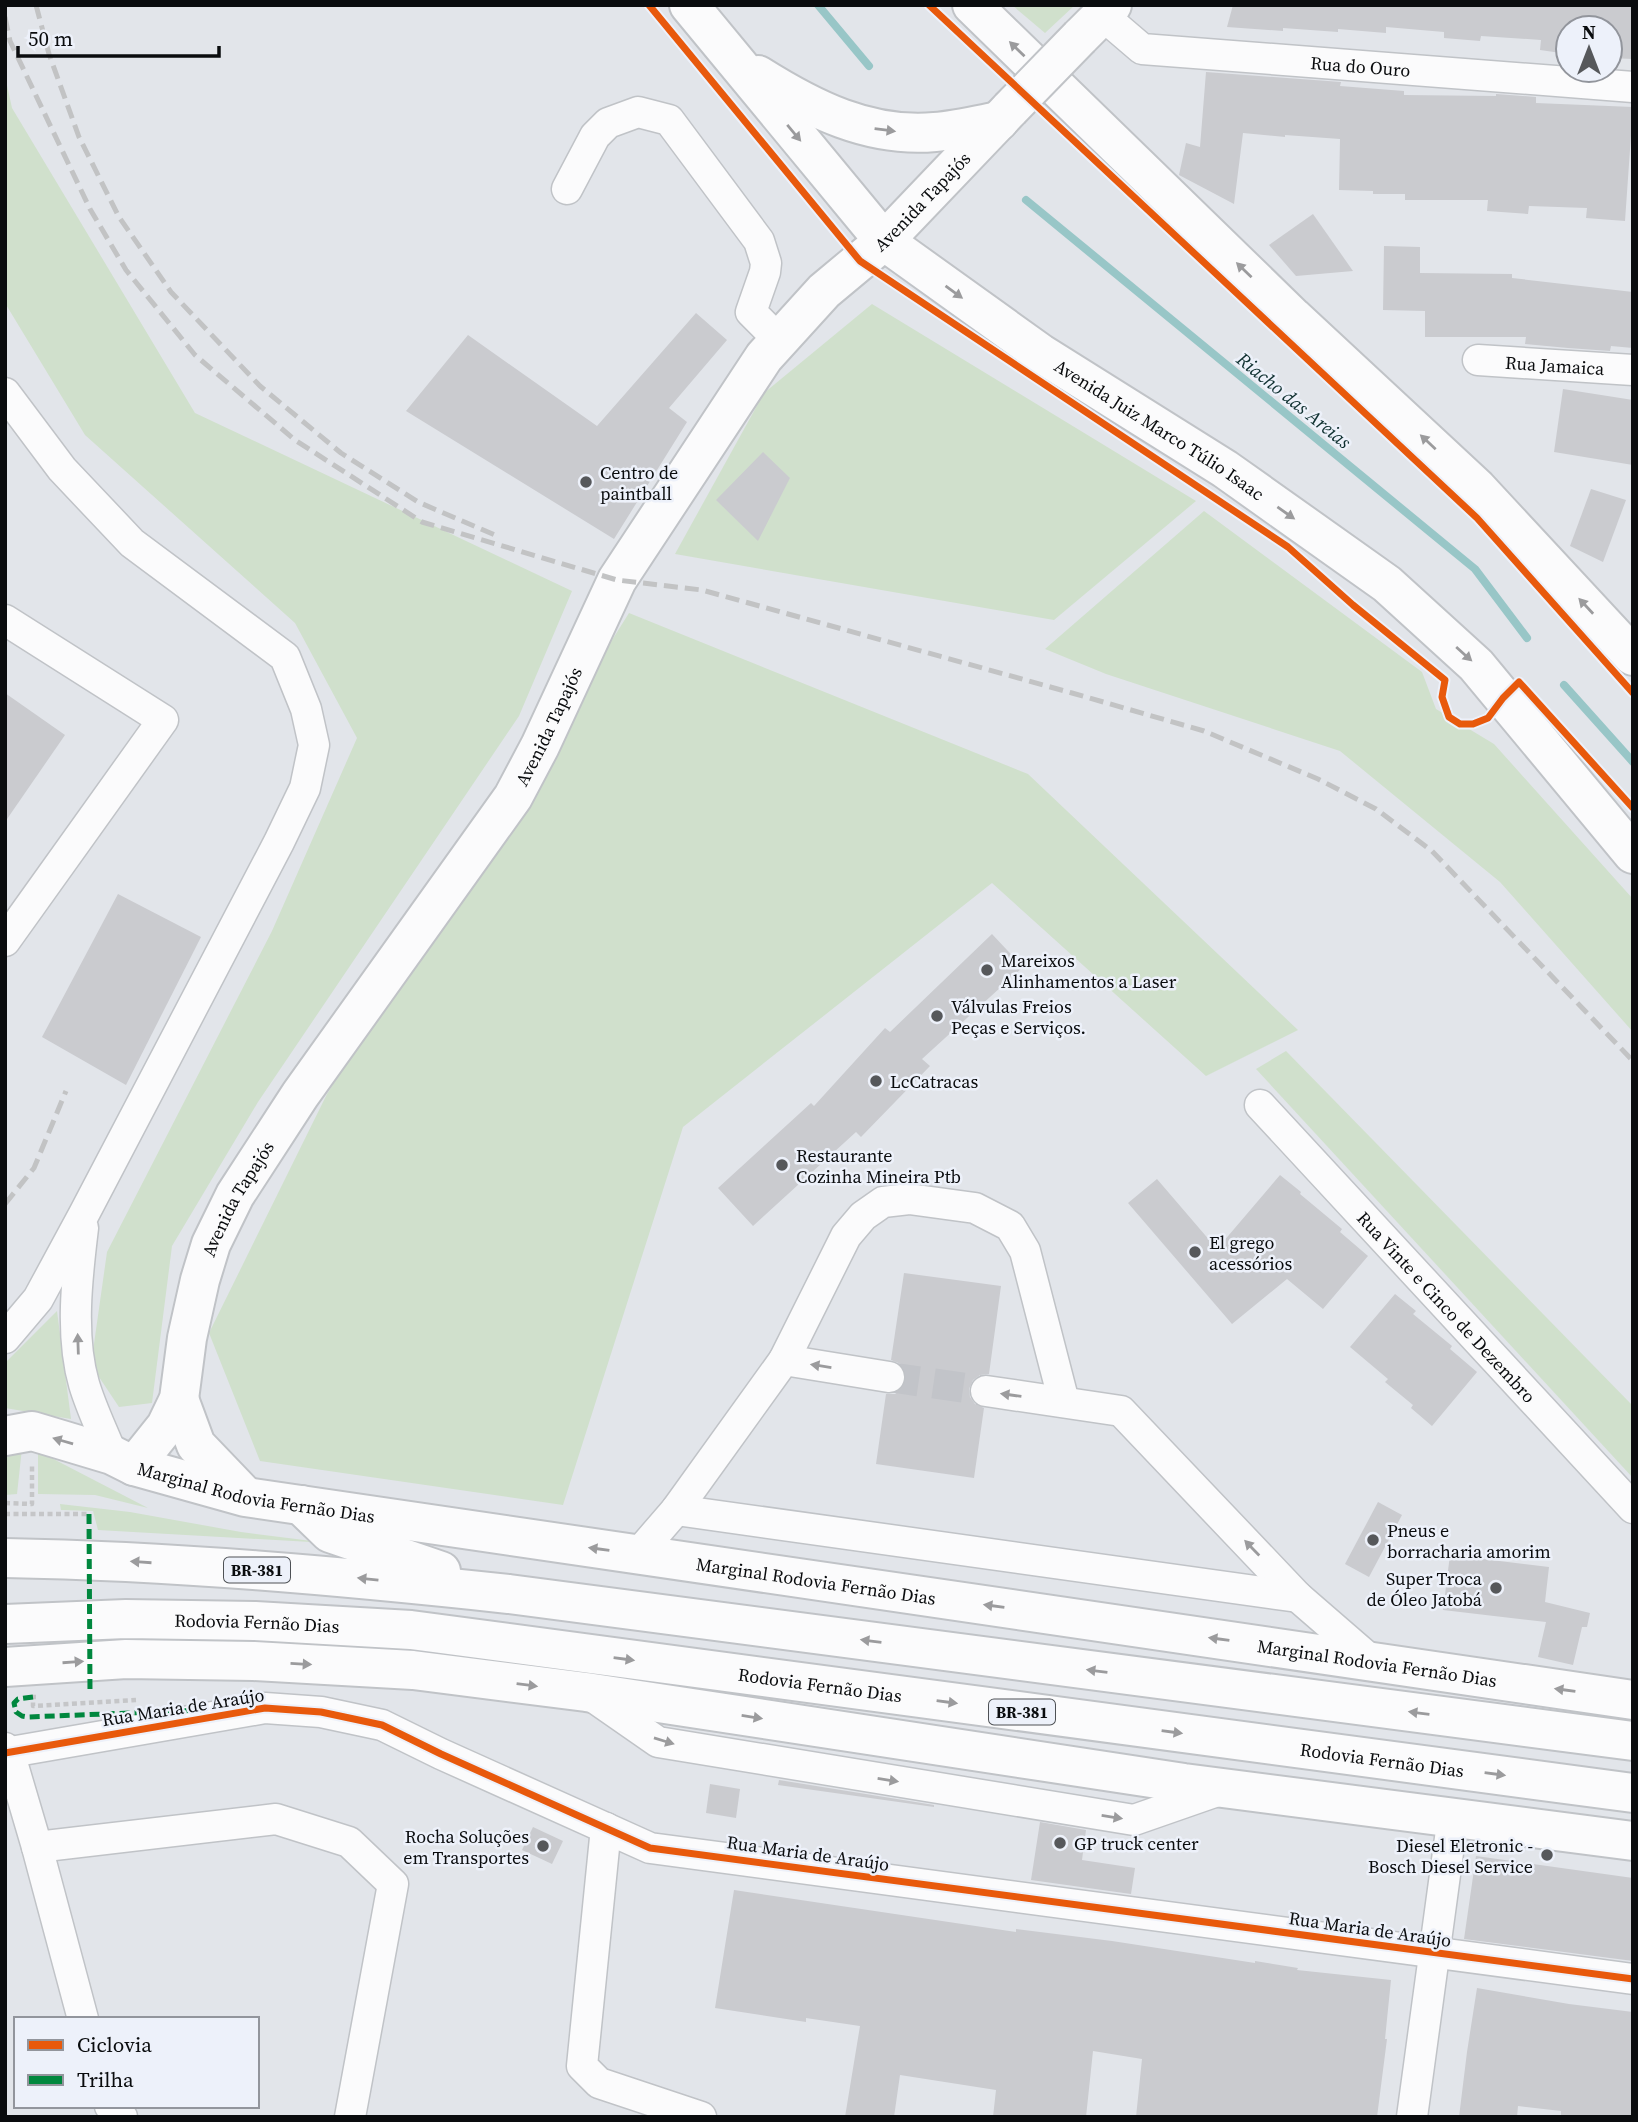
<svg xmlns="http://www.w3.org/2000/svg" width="1638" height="2122" font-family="'Source Serif 4',serif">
<rect width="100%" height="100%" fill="#e2e5ea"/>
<g fill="#d0e0cc">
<path d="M1012,5H1075L1045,33Z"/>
<path d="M5,76L12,108L195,413L572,591L519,716L258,1102L172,1246L152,1403L119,1407L91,1365L107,1252L272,931L357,738L295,623L85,435L5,303Z"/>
<path d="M872,304L1196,501L1054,620L675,554L764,393Z"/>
<path d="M1204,511L1422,672L1436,709L1494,744L1633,899V1032L1500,882L1340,751L1106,674L1045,649Z"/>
<path d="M629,613L1028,774L1298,1030L1206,1076L992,883L683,1127L563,1505L260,1461L209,1333L327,1094Z"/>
<path d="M1286,1051L1633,1406V1478L1256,1069Z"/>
<path d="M57,1311L71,1419L5,1408V1363Z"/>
<path d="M22,1448L17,1494L5,1495V1451Z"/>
<path d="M38,1451L148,1508L95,1495L38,1494Z"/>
<path d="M60,1504L130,1512L241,1532L328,1543L98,1530L93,1511L61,1510Z"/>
</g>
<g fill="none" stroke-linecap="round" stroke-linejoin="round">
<g stroke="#98c6c7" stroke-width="8">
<path d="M818,5L869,66"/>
<path d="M1026,200L1475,569L1527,638"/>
<path d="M1564,685L1633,762"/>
</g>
</g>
<g fill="#cacbcf">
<path d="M1233,5H1633V59L1610,58V28H1568V54L1540,50L1541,40L1481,36L1480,41L1444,38V32L1386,27V33L1338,29V32L1283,28V31L1227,27Z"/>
<path d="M1206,72L1341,82L1340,86L1404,91V95L1496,96V94L1536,97V103L1633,107L1625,221L1586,218L1587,208L1529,206L1528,214L1487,211L1488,200H1405V194H1373V191L1339,190L1340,139L1285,135V137L1243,133L1234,204L1179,175L1186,143L1200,147Z"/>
<path d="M1313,214L1353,271L1296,276L1269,245Z"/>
<path d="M1384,246L1420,247V273L1512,274V278L1633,292V348L1611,346L1610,351L1568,348L1525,344L1526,337H1425V311L1383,310Z"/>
<path d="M696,313L727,340L669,408L687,422L614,539L406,411L468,335L597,426Z"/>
<path d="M1563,389L1633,400V465L1554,452Z"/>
<path d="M763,452L790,478L758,541L716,500Z"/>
<path d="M1591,489L1626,500L1603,562L1570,546Z"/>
<path d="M5,693L65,735L5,822Z"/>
<path d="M118,894L201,937L126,1085L42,1037Z"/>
<path d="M992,934L1023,967L922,1059L930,1066L861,1137L856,1132L753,1226L718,1188L811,1103L814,1106L885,1028L890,1032Z"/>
<path d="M1280,1175L1301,1192L1300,1194L1342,1229L1340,1232L1368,1256L1323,1309L1287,1279L1232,1324L1128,1203L1157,1179L1217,1249Z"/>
<path d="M904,1273L1001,1286L989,1374L980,1375L973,1380L969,1389L970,1397L975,1404L984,1408L974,1478L876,1464L886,1394H895L902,1389L906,1379V1371L901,1364L891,1360Z"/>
<path d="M1395,1294L1416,1311L1413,1314L1452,1346L1450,1349L1477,1372L1432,1426L1411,1408L1413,1405L1385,1382L1388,1379L1350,1347Z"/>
<path d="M1378,1502L1402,1515L1369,1577L1345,1564Z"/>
<path d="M1450,1555L1549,1567L1545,1602L1590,1613L1587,1627H1582L1573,1665L1538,1657L1546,1622L1443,1610Z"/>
<path d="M779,1780L934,1805V1807L778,1785Z"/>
<path d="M710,1784L740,1789L736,1818L706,1813Z"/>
<path d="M1040,1822L1086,1830L1082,1860L1135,1868L1131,1894L1031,1880Z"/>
<path d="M533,1827L563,1841L552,1864L522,1850Z"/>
<path d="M1476,1856L1633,1878V1961L1464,1939Z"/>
<path d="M734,1890L1016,1932V1929L1112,1941L1255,1963V1961L1298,1968L1297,1970L1391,1980L1385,2039H1387L1377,2117H1136L1142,2059L1093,2051L1086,2117H993L996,2090L900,2075L894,2117H845L860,2026L806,2018V2022L715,2008Z"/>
<path d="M1477,1988L1569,2004L1633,2012V2117H1561V2111L1518,2106L1517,2117H1459L1467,2052Z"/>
</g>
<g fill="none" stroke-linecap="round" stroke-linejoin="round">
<path stroke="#c2c4c9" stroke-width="30" stroke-dasharray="30 15" stroke-linecap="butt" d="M889,1377L986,1391"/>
<defs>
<g id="minor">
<path id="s1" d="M1101,14L1142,49L1633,87"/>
<path d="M567,189L595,136L608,123L638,112L669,120L759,241L766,263L765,272L751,312L779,340"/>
<path id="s2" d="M1478,360L1633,370"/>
<path d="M5,393L62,469L132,543L285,657L306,709L314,745L305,788L279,842L84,1214L38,1299L5,1338"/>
<path d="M5,620L163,720L5,941"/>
<path id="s3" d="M1260,1105L1633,1508"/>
<path d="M83,1228C77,1277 70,1336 84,1384C91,1408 103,1432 112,1455"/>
<path d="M784,1360L846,1236L863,1216L883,1202L909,1199L975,1208L1010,1226L1025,1251L1064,1402"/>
<path d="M986,1391L1121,1411L1298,1597L1373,1662"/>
<path d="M676,1510L1298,1597"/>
<path d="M638,1554L676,1510L784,1360L889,1377"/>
<path d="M589,1694L658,1742L1134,1820L1223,1789"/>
<path d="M5,1748L9,1752L37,1847L83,2019"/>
<path d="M5,1753L265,1708L321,1712L382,1725L441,1754L650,1848L1633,1979"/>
<path d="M606,1828L582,2066L599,2083L701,2117"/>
<path d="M37,1847L276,1819L349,1842L393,1884L350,2117"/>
<path d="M110,2106L122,2117"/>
<path d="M1412,2117L1453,1816"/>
</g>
<g id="major">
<path id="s4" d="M689,5L884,241L1040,353L1225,469L1387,584L1476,665L1633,854"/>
<path d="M972,5L1293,317L1477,488L1633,656"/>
<path d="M1080,37L1112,5"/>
<path d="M758,75C812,109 869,138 935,132C956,130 978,125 999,121"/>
<path d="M179,1399L196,1445L243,1494"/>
<path id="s5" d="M5,1436L32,1431L112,1455L134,1466L245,1497L1633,1700"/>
<path id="s6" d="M134,1466L166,1426L179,1399L187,1338L200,1280L211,1244L235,1195L300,1095L513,797L540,746L617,580L764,357L824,291L884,241L1010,109"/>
<path d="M5,1667L126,1659L254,1661L413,1670L586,1692L1184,1783L1633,1841"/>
</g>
<g id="highway">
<path d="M301,1505L330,1533L441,1571"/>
<path d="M5,1558C174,1561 341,1576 509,1594L1633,1741"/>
<path id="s7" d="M5,1624L126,1619L255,1621L411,1630L1633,1793"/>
</g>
</defs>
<use href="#minor" stroke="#c0c3c7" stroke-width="33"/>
<use href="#major" stroke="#c0c3c7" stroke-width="42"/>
<use href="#highway" stroke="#c0c3c7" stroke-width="42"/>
<g stroke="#c5c6c8" stroke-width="4.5" stroke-dasharray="5 3.5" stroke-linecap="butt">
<path d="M5,1503L32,1504V1464"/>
<path d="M5,1514H89"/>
<path d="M36,1697H33V1706L136,1700"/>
</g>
<use href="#minor" stroke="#fbfbfc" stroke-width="30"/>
<use href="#major" stroke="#fbfbfc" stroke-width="38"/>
<use href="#highway" stroke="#fbfbfc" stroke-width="38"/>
<g stroke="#c2c3c4" stroke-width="5" stroke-dasharray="14 7" stroke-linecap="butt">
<path d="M36,5L49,54L79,137L119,217L171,292L260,386L341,453L418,502L495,535"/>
<path d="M5,17L10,41L90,209L126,270L195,355L295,440L422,522L617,580L702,590L1072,693L1204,731L1318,779L1376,809L1432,851L1633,1061"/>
<path d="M5,1204L34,1168L66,1091"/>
</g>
<defs>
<path id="major-bridge" d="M1010,109L1080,37"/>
</defs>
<use href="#major-bridge" stroke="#c0c3c7" stroke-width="42" stroke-linecap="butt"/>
<use href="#major-bridge" stroke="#fbfbfc" stroke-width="38"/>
<g stroke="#00873e" stroke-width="5" stroke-dasharray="10 5" stroke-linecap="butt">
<path d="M89,1514L90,1692"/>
<path d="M33,1697L18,1699L14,1703L16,1712L22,1716L28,1717L205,1710"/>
</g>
<defs>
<g id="cycleway">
<path d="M649,5L860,261L1288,547L1353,605L1445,680L1442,697L1449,717L1460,724H1473L1488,718L1503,698L1519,682L1633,808"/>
<path d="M929,5L1477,518L1633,693"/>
<path d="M5,1753L265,1708L321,1712L382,1725L441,1754L650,1848L1633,1979"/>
</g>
</defs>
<use href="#cycleway" stroke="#edf1fa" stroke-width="11"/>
<use href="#cycleway" stroke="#e8590c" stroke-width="7"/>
</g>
<defs><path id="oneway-solid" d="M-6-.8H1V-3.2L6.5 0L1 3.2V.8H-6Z" transform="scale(1.75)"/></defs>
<g fill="#9b9b9d">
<use href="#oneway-solid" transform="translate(1017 49) rotate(-136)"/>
<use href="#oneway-solid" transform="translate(885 130) rotate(7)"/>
<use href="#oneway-solid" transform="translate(794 133) rotate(50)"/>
<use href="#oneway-solid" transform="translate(1244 270) rotate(-136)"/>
<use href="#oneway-solid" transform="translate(954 292) rotate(36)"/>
<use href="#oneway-solid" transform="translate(1428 442) rotate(-137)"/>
<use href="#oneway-solid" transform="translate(1286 513) rotate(35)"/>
<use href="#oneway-solid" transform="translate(1586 606) rotate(-133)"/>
<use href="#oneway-solid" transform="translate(1464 654) rotate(42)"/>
<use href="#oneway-solid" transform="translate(78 1344) rotate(-92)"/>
<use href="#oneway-solid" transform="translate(821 1366) rotate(-171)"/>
<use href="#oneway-solid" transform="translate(1011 1395) rotate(-172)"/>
<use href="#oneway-solid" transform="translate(63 1441) rotate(-164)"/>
<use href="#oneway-solid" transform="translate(1252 1548) rotate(-134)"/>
<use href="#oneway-solid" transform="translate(599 1549) rotate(-172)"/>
<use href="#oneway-solid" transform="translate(141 1562) rotate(-176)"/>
<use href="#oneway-solid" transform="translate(368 1579) rotate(-174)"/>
<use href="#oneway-solid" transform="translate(994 1606) rotate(-172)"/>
<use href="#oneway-solid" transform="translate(1219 1639) rotate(-172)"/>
<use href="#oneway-solid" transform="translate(871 1641) rotate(-173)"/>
<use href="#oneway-solid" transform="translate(624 1659) rotate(8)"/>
<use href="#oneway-solid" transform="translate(73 1662) rotate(-4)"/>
<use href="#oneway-solid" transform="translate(301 1664) rotate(3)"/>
<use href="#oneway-solid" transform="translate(1097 1671) rotate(-173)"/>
<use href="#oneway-solid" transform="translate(527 1685) rotate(7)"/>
<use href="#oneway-solid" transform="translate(1565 1690) rotate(-172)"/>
<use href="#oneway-solid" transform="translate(947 1702) rotate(8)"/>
<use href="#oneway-solid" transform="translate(1419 1713) rotate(-173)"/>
<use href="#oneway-solid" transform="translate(752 1717) rotate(9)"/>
<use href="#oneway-solid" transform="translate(1172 1732) rotate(8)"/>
<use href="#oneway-solid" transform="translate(664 1741) rotate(17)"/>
<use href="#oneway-solid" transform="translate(1495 1774) rotate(8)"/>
<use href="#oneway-solid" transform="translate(888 1780) rotate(9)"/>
<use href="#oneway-solid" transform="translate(1112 1817) rotate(9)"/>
</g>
<g fill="#56585b" stroke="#edf1fa" stroke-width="2.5">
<circle cx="586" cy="482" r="7"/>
<circle cx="987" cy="970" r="7"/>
<circle cx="937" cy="1016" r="7"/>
<circle cx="876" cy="1081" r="7"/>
<circle cx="782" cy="1165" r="7"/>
<circle cx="1195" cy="1252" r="7"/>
<circle cx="1373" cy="1540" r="7"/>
<circle cx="1496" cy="1588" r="7"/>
<circle cx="1060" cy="1843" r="7"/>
<circle cx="543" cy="1846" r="7"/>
<circle cx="1547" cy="1855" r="7"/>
</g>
<g text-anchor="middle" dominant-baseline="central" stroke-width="5" stroke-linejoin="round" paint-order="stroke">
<g fill="#edf1fa" stroke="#4e5155" stroke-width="2">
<rect x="224" y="1557.5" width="66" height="25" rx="5"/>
<rect x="989" y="1699.5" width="66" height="25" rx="5"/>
</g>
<g font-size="16" font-weight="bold" fill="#0a0c0e">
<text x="257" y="1570">BR-381</text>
<text x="1022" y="1712">BR-381</text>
</g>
<g font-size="18" fill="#0a0c0e" stroke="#edf1fa">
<text stroke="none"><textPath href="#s1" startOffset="273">Rua do Ouro</textPath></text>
<text stroke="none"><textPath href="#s6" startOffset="1510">Avenida Tapajós</textPath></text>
<text stroke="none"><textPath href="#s2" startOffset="77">Rua Jamaica</textPath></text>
<text stroke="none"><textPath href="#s4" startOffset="640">Avenida Juiz Marco Túlio Isaac</textPath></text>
<text stroke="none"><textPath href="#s6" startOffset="859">Avenida Tapajós</textPath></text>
<text stroke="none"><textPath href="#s6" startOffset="292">Avenida Tapajós</textPath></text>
<text stroke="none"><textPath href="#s3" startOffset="275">Rua Vinte e Cinco de Dezembro</textPath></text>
<text stroke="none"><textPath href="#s5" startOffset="261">Marginal Rodovia Fernão Dias</textPath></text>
<text stroke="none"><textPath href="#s5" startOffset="828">Marginal Rodovia Fernão Dias</textPath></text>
<text stroke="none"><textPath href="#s7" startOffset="252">Rodovia Fernão Dias</textPath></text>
<text stroke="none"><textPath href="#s5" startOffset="1395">Marginal Rodovia Fernão Dias</textPath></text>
<text stroke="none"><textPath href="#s7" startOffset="819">Rodovia Fernão Dias</textPath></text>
<text transform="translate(183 1707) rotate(-9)">Rua Maria de Araújo</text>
<text stroke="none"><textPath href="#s7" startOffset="1386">Rodovia Fernão Dias</textPath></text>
<text transform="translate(808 1853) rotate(8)">Rua Maria de Araújo</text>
<text transform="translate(1370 1929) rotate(8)">Rua Maria de Araújo</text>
</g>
<g font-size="18" fill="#0a0c0e" stroke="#edf1fa" text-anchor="start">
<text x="600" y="472">Centro de<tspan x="600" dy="21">paintball</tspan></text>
<text x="1001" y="960">Mareixos<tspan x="1001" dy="21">Alinhamentos a Laser</tspan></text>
<text x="951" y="1006">Válvulas Freios<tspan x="951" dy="21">Peças e Serviços.</tspan></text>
<text x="890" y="1081">LcCatracas</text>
<text x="796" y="1155">Restaurante<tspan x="796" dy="21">Cozinha Mineira Ptb</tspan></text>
<text x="1209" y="1242">El grego<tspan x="1209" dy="21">acessórios</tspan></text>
<text x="1387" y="1530">Pneus e<tspan x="1387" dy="21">borracharia amorim</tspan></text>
<text x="1482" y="1578" text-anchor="end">Super Troca<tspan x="1482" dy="21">de Óleo Jatobá</tspan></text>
<text x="529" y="1836" text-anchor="end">Rocha Soluções<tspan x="529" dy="21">em Transportes</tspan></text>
<text x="1074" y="1843">GP truck center</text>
<text x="1533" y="1845" text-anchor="end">Diesel Eletronic -<tspan x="1533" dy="21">Bosch Diesel Service</tspan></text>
</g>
<g font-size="19" font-style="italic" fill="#103131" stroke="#edf1fa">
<text transform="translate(1294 400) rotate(39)">Riacho das Areias</text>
</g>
</g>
<rect width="1638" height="2122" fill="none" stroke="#0a0c0e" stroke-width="14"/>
<rect x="14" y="2017" width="245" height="91" fill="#edf1fa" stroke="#92959c" stroke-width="2"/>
<rect x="28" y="2040" width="35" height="10" fill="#e8590c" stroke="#92959c" stroke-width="2"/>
<text x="77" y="2052" font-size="21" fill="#0a0c0e">Ciclovia</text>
<rect x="28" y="2075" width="35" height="10" fill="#00873e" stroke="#92959c" stroke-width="2"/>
<text x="77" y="2087" font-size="21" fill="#0a0c0e">Trilha</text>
<g transform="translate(1589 49)"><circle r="33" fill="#edf1fa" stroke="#92959c" stroke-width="2"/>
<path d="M0-5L12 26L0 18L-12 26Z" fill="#56585b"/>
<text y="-10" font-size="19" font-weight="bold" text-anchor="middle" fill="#0a0c0e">N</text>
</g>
<path d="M18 46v10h201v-10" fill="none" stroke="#0a0c0e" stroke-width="3.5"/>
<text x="28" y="46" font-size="21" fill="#0a0c0e" stroke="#edf1fa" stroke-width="5" paint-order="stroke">50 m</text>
</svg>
